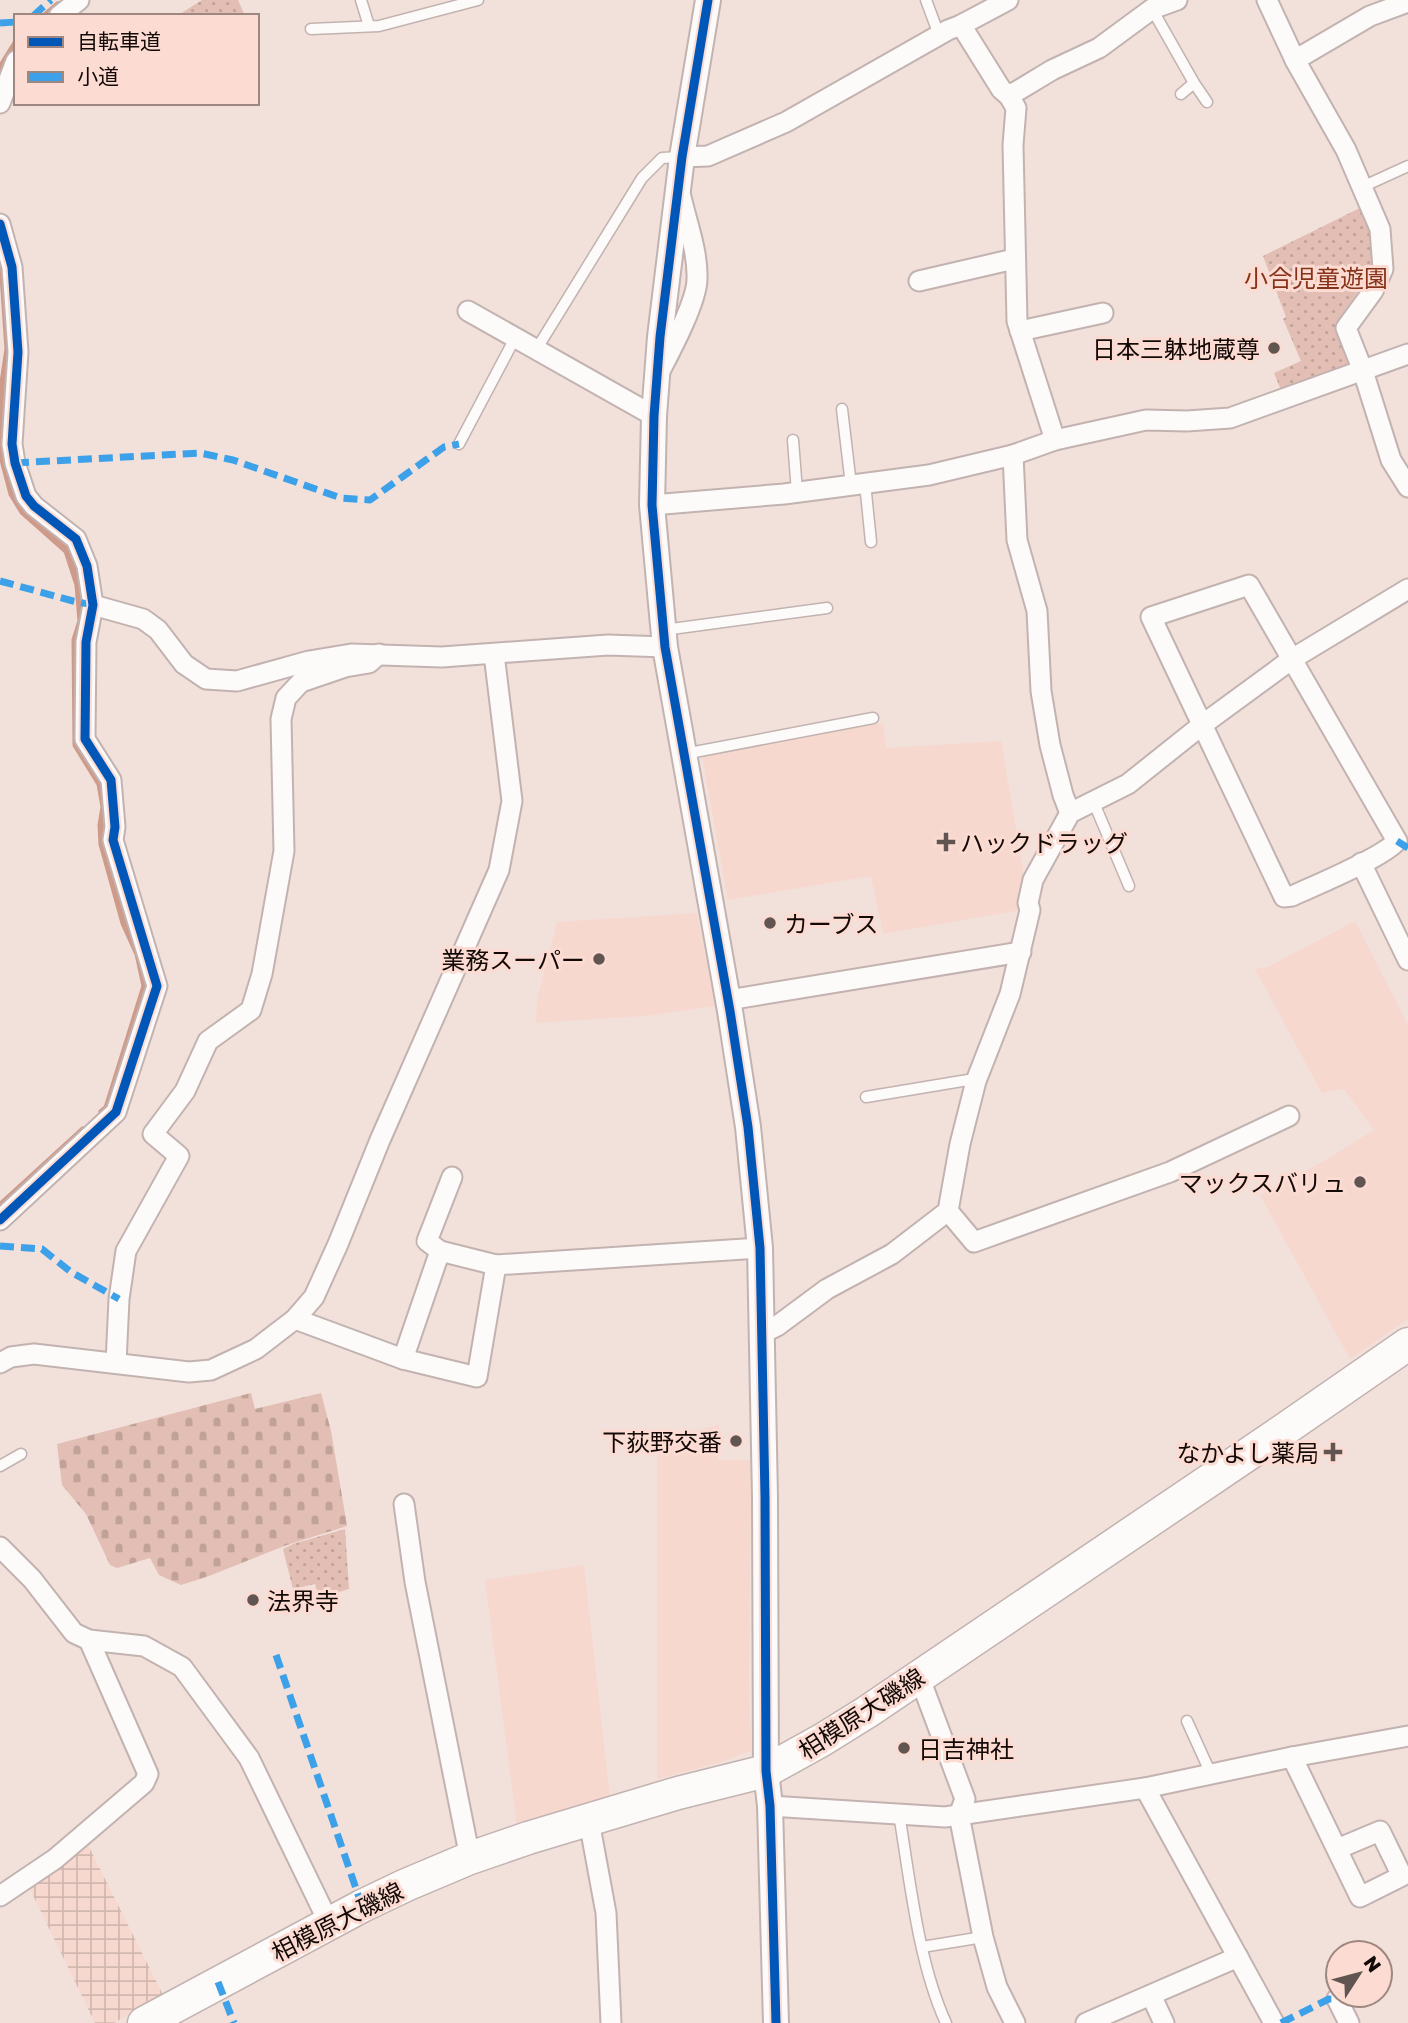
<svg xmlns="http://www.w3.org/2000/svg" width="1408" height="2023" font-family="'Golos Text','Noto Sans JP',sans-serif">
<defs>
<pattern id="industrial-grid" width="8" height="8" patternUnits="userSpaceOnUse" patternTransform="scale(1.75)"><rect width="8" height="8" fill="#f6d8cf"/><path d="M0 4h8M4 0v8" fill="none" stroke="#d2b8b0"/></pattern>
<pattern id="grass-dots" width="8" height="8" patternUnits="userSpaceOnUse" patternTransform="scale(1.75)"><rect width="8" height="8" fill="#e2beb4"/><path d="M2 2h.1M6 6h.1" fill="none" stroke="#c1a299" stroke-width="1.8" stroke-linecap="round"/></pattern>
<pattern id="cemetery-stones" width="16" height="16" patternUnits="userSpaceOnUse" patternTransform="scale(1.75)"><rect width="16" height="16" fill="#e2beb4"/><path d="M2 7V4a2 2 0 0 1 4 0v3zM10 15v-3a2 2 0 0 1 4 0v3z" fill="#c1a299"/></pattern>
</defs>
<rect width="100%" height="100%" fill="#f2e0db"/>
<g fill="#f6d8cf">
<path d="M883,723L886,748L1001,741L1026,887L1021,910L883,934L871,876L728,900L702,756Z"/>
<path d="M697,913L715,1006L644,1016L536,1023L537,1000L557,922Z"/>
<path d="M1355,921L1408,1025V1319L1350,1359L1260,1195L1329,1158L1374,1130L1344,1089L1322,1093L1255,969L1268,967Z"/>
<path d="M719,1425L718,1460H751L749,1686L751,1751L721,1762L657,1779V1439Z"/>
<path d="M584,1565L610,1798L517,1827L485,1580Z"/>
</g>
<path fill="url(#industrial-grid)" d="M86,1841L163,1995L114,2023H95L27,1883Z"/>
<g fill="url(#grass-dots)">
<path d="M202,0H238L245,16H181L180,14Z"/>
<path d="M1364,206L1374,225L1371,272L1338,321L1352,361L1348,371L1283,395L1274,373L1301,361L1283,319L1286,317L1263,256Z"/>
<path d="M345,1529L349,1589L319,1598L315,1584L293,1589L283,1549L293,1544Z"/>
</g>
<path fill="url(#cemetery-stones)" d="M251,1393L255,1409L321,1393L331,1431L347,1526L287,1545L209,1576L181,1585L159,1575L150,1558L117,1568L110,1565L86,1514L62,1485L57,1444Z"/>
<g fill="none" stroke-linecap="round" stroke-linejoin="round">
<g stroke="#ce9a8a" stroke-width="7">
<path d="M45,16L58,5"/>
<path d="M0,69L16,43"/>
<path d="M0,268L3,276L8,349L0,402L3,460L12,494L23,512L67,551L78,585L81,621L75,640L76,745L100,784L104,807L101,825L102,844L124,923L138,954L145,986L107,1108L102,1112"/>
<path d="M0,1206L83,1130"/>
</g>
<defs>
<g id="service">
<path d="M361,0L369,26"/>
<path d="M926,0L939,35"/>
<path d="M1152,9L1194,83L1207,102"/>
<path d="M311,29L379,26L478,0"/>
<path d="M1181,94L1194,83"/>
<path d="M1362,187L1408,166"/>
<path d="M536,350L642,178L662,158L680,157"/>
<path d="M842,409L851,485"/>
<path d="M793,440L797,492"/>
<path d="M459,444L515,338"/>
<path d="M865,483L871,542"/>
<path d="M664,630L827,608"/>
<path d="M684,754L873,718"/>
<path d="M1094,803L1129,886"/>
<path d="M866,1097L968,1080L976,1081"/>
<path d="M0,1466L21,1454"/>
<path d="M1187,1721L1211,1774"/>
<path d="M899,1814C910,1880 918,1962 946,2023"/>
<path d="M922,1947L983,1937"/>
</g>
<g id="minor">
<path d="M1267,0L1295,60L1346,150L1380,229L1383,269L1373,291L1346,328L1363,371L1391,460L1408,487"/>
<path d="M59,16L79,0"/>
<path d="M961,25L1001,89L1009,96L1016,108L1013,145L1017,321L1055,440"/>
<path d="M1295,60L1370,16L1408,2"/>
<path d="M1009,96L1052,70L1099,48L1152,9L1177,0"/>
<path d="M0,103L16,61"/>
<path d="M682,157L708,156L786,122L948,30L961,25L1008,0"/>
<path d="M0,224L12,267L18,352L12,444L15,463L26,496L34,506L76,539L87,566L93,605L86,642L85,739L111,780L115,827L113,840L157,986L116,1112L0,1220"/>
<path d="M919,281L1014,259"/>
<path d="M468,311L654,416"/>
<path d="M1020,331L1103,313"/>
<path d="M660,371C671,350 697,301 697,279C698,252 687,223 681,197"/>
<path d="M1013,455L1017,540L1037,611L1041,691L1050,745L1063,795L1070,813"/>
<path d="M652,505L784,494L929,475L1013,455L1055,440L1146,420L1187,421L1230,418L1408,354"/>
<path d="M1249,585L1397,841C1382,858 1316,885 1292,896L1284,897L1151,617Z"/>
<path d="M93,605L143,619L158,630L184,664L206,679L237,681L309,661L351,654L442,657L608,645L665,647"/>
<path d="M1361,863L1408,960"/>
<path d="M728,1000L1021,952"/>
<path d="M948,1211L974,1242L1170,1172L1289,1116"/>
<path d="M440,1251L427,1241L452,1177"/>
<path d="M295,1319L403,1359L477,1377L496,1265L760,1248"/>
<path d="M763,1333L777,1326L827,1289L892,1254L948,1211L960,1144L976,1081L1010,994L1030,910L1028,903L1033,880L1070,813L1128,784L1202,725L1292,659L1408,589"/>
<path d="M403,1359L440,1251L496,1265"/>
<path d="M0,1363L11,1357L34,1354L189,1372L211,1370L256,1349L295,1319L314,1297L338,1244L380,1140L499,870L512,801L494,654"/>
<path d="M116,1363L119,1299L126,1251L179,1156L153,1134L185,1091L208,1041L251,1010L262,974L284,851L281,719L286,698L301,682L345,667L369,663L379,654"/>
<path d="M404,1504L415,1582L470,1858"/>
<path d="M0,1547L32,1579L74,1633L89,1640L144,1646L182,1667L249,1758L329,1923"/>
<path d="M919,1676L965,1799L959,1815L983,1937L997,1987L1015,2023"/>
<path d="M1292,1757L1360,1897L1402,1876L1380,1831L1337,1849"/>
<path d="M1145,1788L1274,2023"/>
<path d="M770,1806L945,1817L1145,1788L1292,1757L1408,1736"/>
<path d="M589,1821L606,1913L611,2023"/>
<path d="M0,1896L55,1859L144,1783L148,1774L89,1640"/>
<path d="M1151,1995L1164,2023"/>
<path d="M1337,1999L1349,2023"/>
<path d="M1086,2023L1238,1957"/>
</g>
<path id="tertiary" d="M708,0L682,157L660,337L654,416L652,505L665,647L730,1011L748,1127L760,1248L765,1497L766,1771L770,1806L776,2023"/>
<path id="primary" d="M144,2023L362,1906L406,1885L470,1858L528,1838L678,1793L766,1771L822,1740L867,1712L1275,1436L1408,1344"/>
</defs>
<use href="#service" stroke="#c2b3b0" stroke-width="13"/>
<use href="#minor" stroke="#c2b3b0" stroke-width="23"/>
<use href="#tertiary" stroke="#c2b3b0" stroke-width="28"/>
<use href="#primary" stroke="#c2b3b0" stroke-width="35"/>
<use href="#service" stroke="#fdfafa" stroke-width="10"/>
<use href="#minor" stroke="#fdfafa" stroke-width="19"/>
<use href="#tertiary" stroke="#fdfafa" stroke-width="24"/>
<use href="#primary" stroke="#fdfafa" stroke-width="32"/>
<g stroke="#3da1e9" stroke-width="7" stroke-dasharray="14 7" stroke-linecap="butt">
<path d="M33,16L51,0"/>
<path d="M0,23L16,22"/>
<path d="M15,463L200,453L233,460L341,498L370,500L444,447L459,444"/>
<path d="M0,581L73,601L93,605"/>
<path d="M1397,841L1408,848"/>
<path d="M0,1246L42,1249L71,1272L119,1299"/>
<path d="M276,1655L362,1906"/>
<path d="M218,1982L234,2023"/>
<path d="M1281,2023L1329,1999H1337"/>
</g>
<defs>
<g id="cycleway">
<path d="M708,0L682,157L660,337L654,416L652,505L665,647L730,1011L748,1127L760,1248L765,1497L766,1771L770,1806L776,2023"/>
<path d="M0,224L12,267L18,352L12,444L15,463L26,496L34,506L76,539L87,566L93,605L86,642L85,739L111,780L115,827L113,840L157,986L116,1112L0,1220"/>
</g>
</defs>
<use href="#cycleway" stroke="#fbdbd2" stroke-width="13"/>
<use href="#cycleway" stroke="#0057b8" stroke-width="9"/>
</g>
<g fill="#615551" stroke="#fbdbd2" stroke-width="2.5">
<circle cx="1274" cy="348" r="7"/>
<path d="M942.5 831.5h7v7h7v7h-7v7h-7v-7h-7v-7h7z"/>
<circle cx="770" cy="923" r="7"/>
<circle cx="599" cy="959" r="7"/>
<circle cx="1360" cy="1182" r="7"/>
<circle cx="736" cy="1441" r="7"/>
<path d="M1329.5 1441.5h7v7h7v7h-7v7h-7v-7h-7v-7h7z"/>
<circle cx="253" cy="1600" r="7"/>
<circle cx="904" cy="1748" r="7"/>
</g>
<g text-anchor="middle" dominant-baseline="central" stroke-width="6" stroke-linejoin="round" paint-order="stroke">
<g font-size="24" fill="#86331a" stroke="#fbdbd2">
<text x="1316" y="277">小合児童遊園</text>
</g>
<g font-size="24" fill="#130a07" stroke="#fbdbd2" text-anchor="end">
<text x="1260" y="348">日本三躰地蔵尊</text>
<text x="960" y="842" text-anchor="start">ハックドラッグ</text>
<text x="784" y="923" text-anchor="start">カーブス</text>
<text x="585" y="959">業務スーパー</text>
<text x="1346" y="1182">マックスバリュ</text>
<text x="722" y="1441">下荻野交番</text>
<text x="1319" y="1452">なかよし薬局</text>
<text x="267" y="1600" text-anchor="start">法界寺</text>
<text x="918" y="1748" text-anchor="start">日吉神社</text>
</g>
<g font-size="24" fill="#130a07" stroke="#fbdbd2">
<text transform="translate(861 1713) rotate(-33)">相模原大磯線</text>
<text transform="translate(337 1921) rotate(-27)">相模原大磯線</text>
</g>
</g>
<rect x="14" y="14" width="245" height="91" fill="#fbdbd2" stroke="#9e8781" stroke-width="2"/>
<rect x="28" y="37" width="35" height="10" fill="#0057b8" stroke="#9e8781" stroke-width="2"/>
<text x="77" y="49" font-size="21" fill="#130a07">自転車道</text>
<rect x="28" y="72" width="35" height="10" fill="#3da1e9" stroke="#9e8781" stroke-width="2"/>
<text x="77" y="84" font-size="21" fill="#130a07">小道</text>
<g transform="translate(1359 1974) rotate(54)"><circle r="33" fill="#fbdbd2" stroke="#9e8781" stroke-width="2"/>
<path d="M0-5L12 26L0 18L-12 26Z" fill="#615551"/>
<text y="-10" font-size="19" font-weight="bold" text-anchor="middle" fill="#130a07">N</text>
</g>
</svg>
